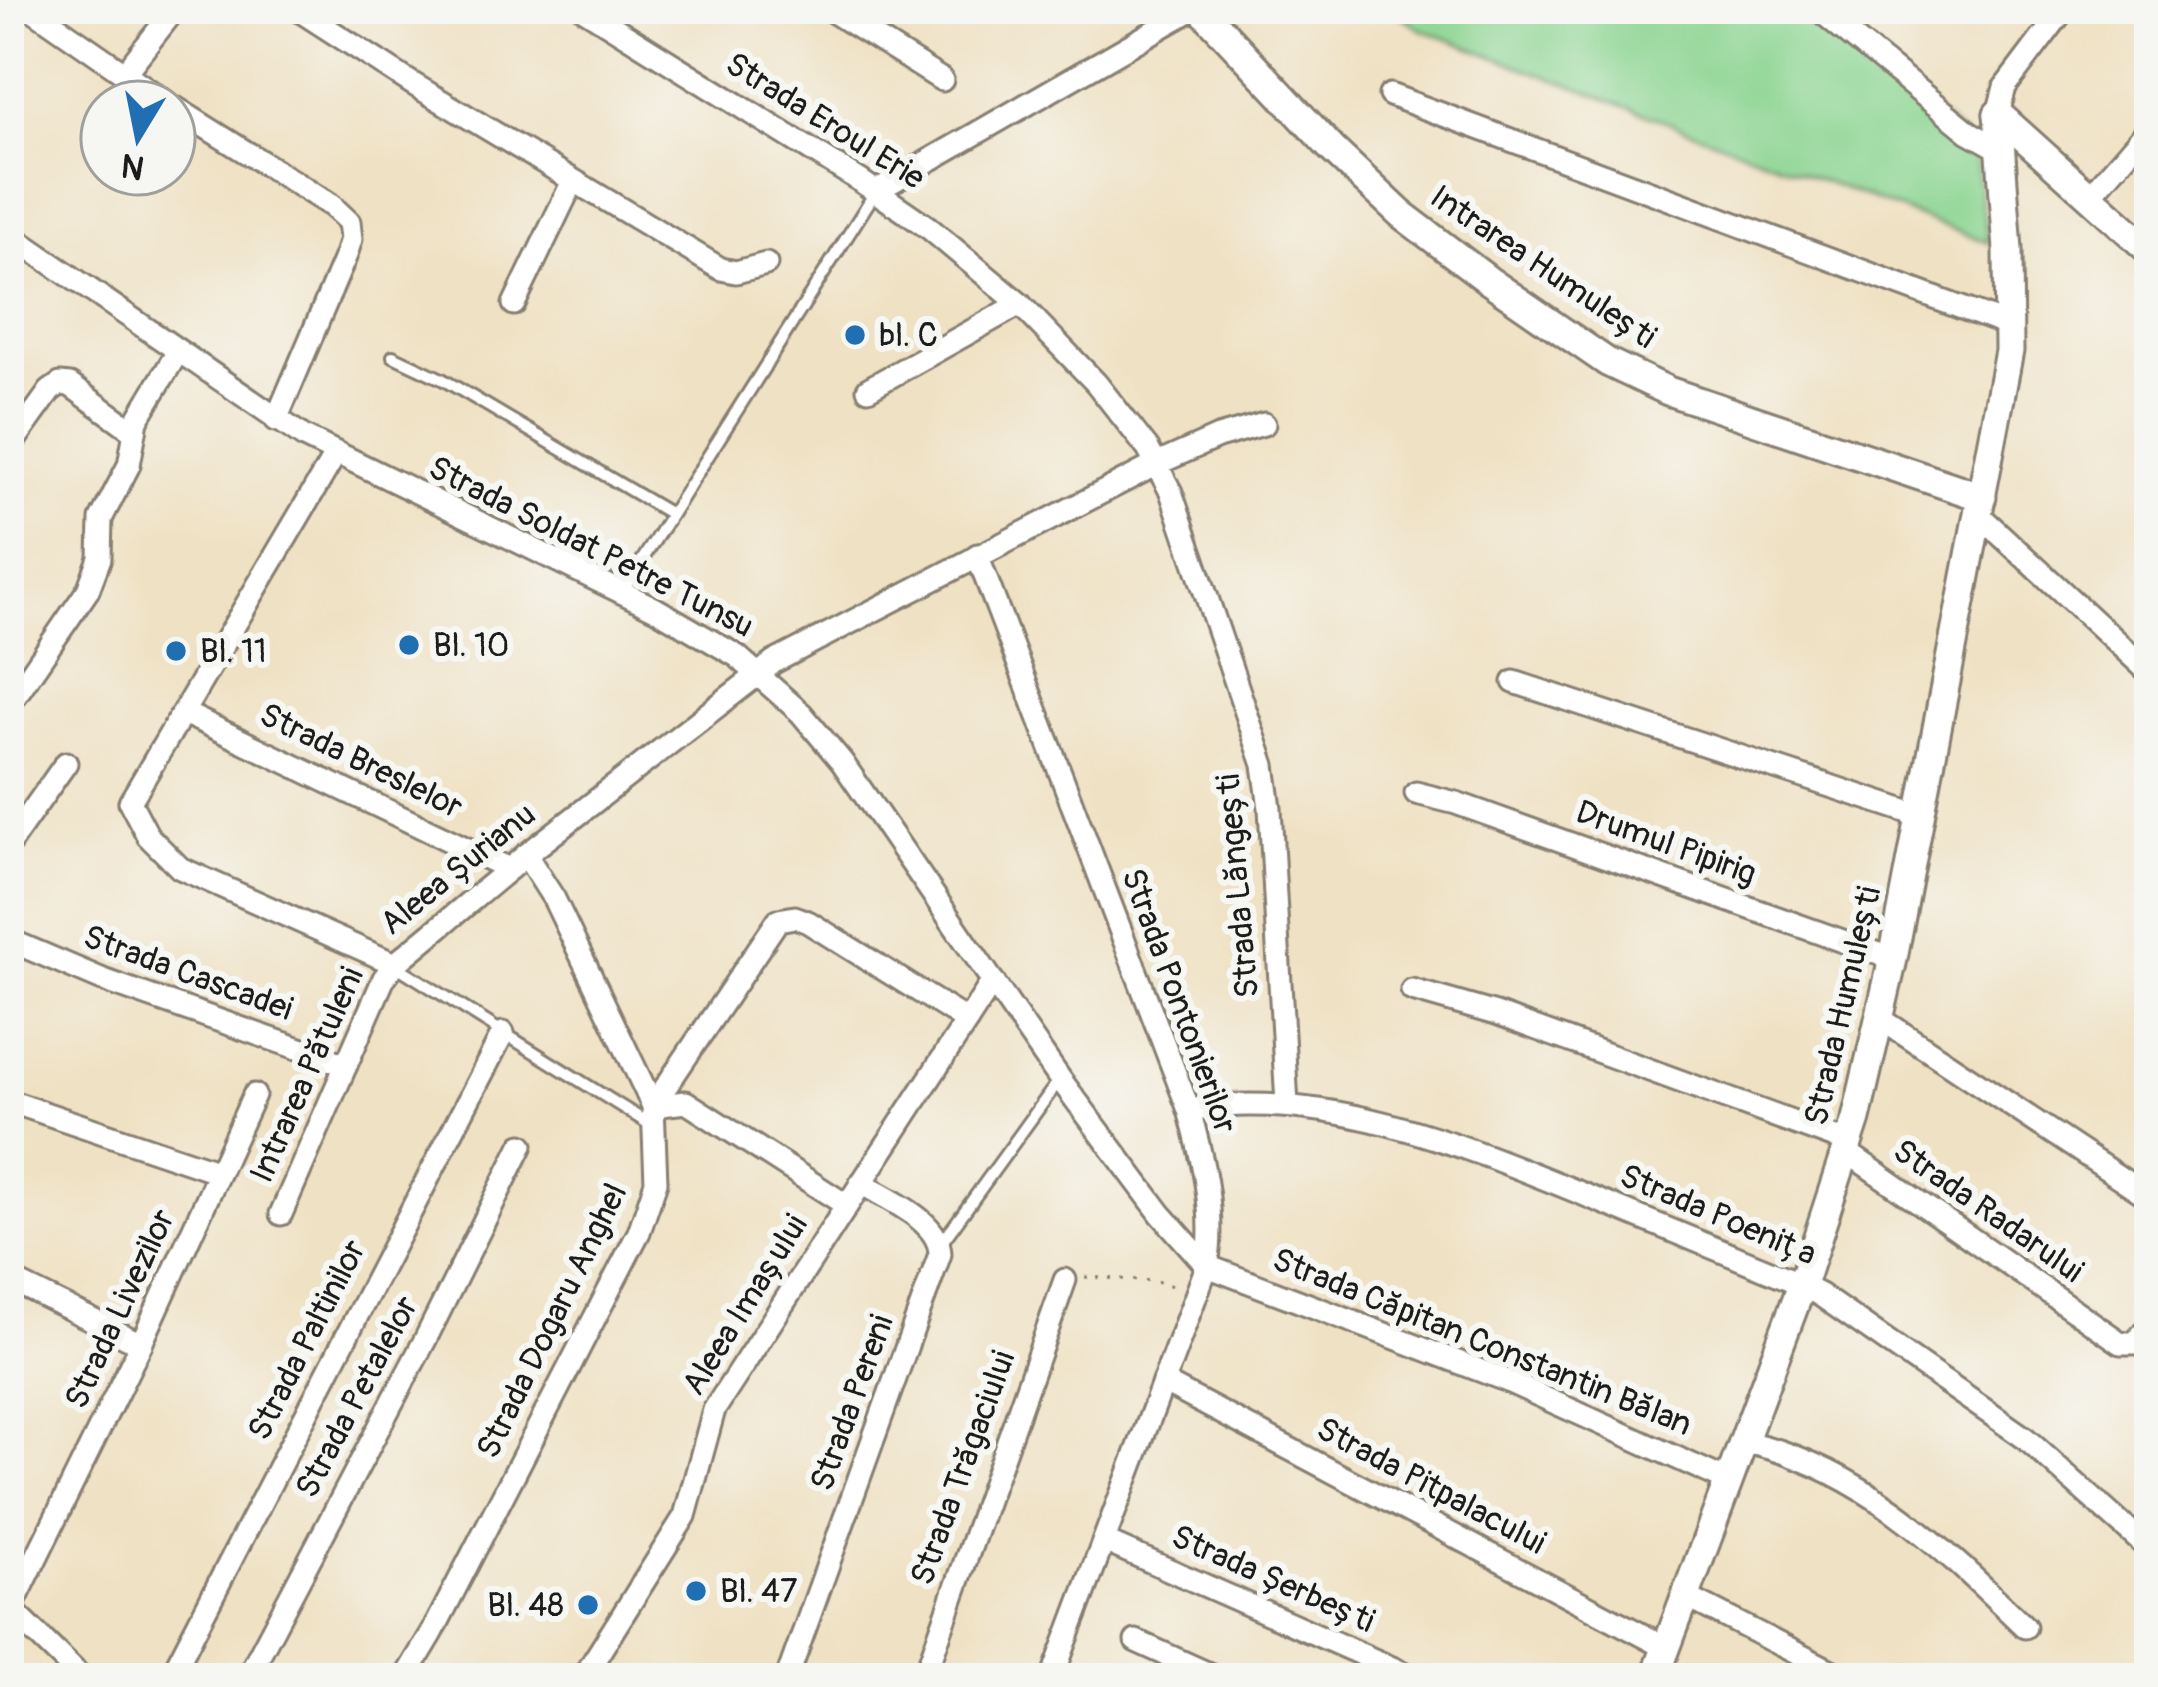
<svg xmlns="http://www.w3.org/2000/svg" width="2158" height="1687" font-family="Pangolin,sans-serif">
<rect width="100%" height="100%" fill="#f6f6f2"/>
<filter id="ink" filterUnits="userSpaceOnUse"><feTurbulence type="fractalNoise" baseFrequency=".00833" numOctaves="2"/><feDisplacementMap in="SourceGraphic" scale="24" xChannelSelector="R" yChannelSelector="G"/><feConvolveMatrix kernelMatrix="1 2 1 2 8 2 1 2 1" color-interpolation-filters="sRGB"/></filter>
<filter id="wash" filterUnits="userSpaceOnUse"><feTurbulence type="fractalNoise" baseFrequency=".004" numOctaves="4" result="noise"/><feDisplacementMap in="SourceGraphic" scale="48" xChannelSelector="R" yChannelSelector="G"/><feGaussianBlur stdDeviation="2.7" result="paint"/><feColorMatrix in="noise" values="0 0 0 0 0 0 0 0 0 0 0 0 0 0 0 0 0 1.4 0 .05"/><feComposite in="paint" operator="in"/></filter>
<g filter="url(#wash)">
<rect width="100%" height="100%" fill="#efe1c3"/>
<path fill="#8ad490" stroke="#537856" stroke-width="3" d="M1392,9H1810L1973,143L1988,243L1420,29Z"/>
</g>
<g filter="url(#ink)">
<g fill="none" stroke-linecap="round" stroke-linejoin="round">
<defs>
<g id="service">
<path d="M393,356L442,379L669,513"/>
<path d="M622,592L876,191"/>
<path d="M395,965L654,1127"/>
<path d="M940,1245L1060,1079"/>
</g>
<g id="minor">
<path d="M32,9L166,102"/>
<path d="M297,9L413,84L721,269L736,272L766,264"/>
<path d="M584,9L859,180L929,228L1020,304L1096,383L1148,449L1171,492L1264,765L1270,808L1287,1105"/>
<path d="M829,9L942,80"/>
<path d="M1818,9L1969,132L1998,148"/>
<path d="M124,74L175,9"/>
<path d="M1390,95L2010,326"/>
<path d="M174,107L332,206L349,222L351,239L346,255L276,420"/>
<path d="M1998,114L2005,87L2064,9"/>
<path d="M876,191L1193,9"/>
<path d="M2090,196L2149,128"/>
<path d="M9,234L304,437L656,609L737,656L801,713L842,762L1060,1079L1161,1214L1207,1266L1505,1380L1730,1482"/>
<path d="M514,304L573,181"/>
<path d="M868,389L1020,304"/>
<path d="M9,448L50,391L60,384L70,385L135,432"/>
<path d="M336,453L130,802L148,836L180,868L395,964L526,855L774,662L1157,464L1218,437L1264,424"/>
<path d="M1978,514L2149,672"/>
<path d="M977,555L1189,1110C1203,1160 1216,1214 1207,1266L1052,1678"/>
<path d="M1514,682L1921,816"/>
<path d="M9,705L88,590L100,558L101,519L129,465L137,420L177,353"/>
<path d="M184,713L509,869"/>
<path d="M1416,793L1456,803L1893,959"/>
<path d="M9,844L66,763"/>
<path d="M9,940L103,980L346,1065"/>
<path d="M1412,990L1496,1014L1849,1143"/>
<path d="M1881,1019L2149,1197"/>
<path d="M9,1101L219,1172"/>
<path d="M653,1106L778,920L795,917L808,922L967,1021"/>
<path d="M653,1106L686,1102L846,1205"/>
<path d="M1189,1110C1326,1087 1465,1146 1590,1197C1656,1224 1722,1251 1787,1278L1820,1295L2025,1438L2149,1549"/>
<path d="M1847,1152L2121,1343H2135L2149,1326"/>
<path d="M281,1214L384,978L395,964"/>
<path d="M9,1279L141,1344"/>
<path d="M1163,1382L1667,1648"/>
<path d="M1745,1442C1860,1466 1943,1548 2025,1627"/>
<path d="M1104,1541L1415,1678"/>
<path d="M1687,1597L1845,1678"/>
<path d="M9,1607L82,1678"/>
<path d="M9,1613L141,1344L254,1095"/>
<path d="M1136,1641L1218,1678"/>
<path d="M170,1678L503,1033"/>
<path d="M247,1678L425,1340L522,1145"/>
<path d="M405,1678L432,1633L639,1232L656,1182L653,1106L554,899L526,855"/>
<path d="M583,1678L685,1516L714,1410L993,981"/>
<path d="M787,1678L940,1254C940,1220 886,1199 861,1183"/>
<path d="M924,1678L1065,1280"/>
</g>
<g id="tertiary">
<path d="M1201,9L1332,149L1401,214L1488,280L1607,362L1668,391L1982,497"/>
<path d="M1998,114L2149,250"/>
<path d="M1655,1678L1802,1285L1856,1119L1893,959L2009,351L2008,250L1998,114"/>
</g>
</defs>
<use href="#service" stroke="#867e70" stroke-width="16"/>
<use href="#minor" stroke="#867e70" stroke-width="27"/>
<use href="#tertiary" stroke="#867e70" stroke-width="33"/>
<path stroke="#867e70" stroke-width="3" stroke-dasharray="3 9" stroke-linecap="butt" d="M1085,1277L1156,1281L1176,1287"/>
<use href="#service" stroke="#fff" stroke-width="10"/>
<use href="#minor" stroke="#fff" stroke-width="21"/>
<use href="#tertiary" stroke="#fff" stroke-width="27"/>
</g>
</g>
<g fill="#1f6fb2" stroke="#f6f6f2" stroke-width="4.5">
<circle cx="855" cy="335" r="12"/>
<circle cx="409" cy="645" r="12"/>
<circle cx="176" cy="651" r="12"/>
<circle cx="696" cy="1591" r="12"/>
<circle cx="588" cy="1605" r="12"/>
</g>
<g text-anchor="middle" dominant-baseline="central" stroke-width="12" stroke-linejoin="round" paint-order="stroke">
<g font-size="33" fill="#1c1c1c" stroke="#f6f6f2">
<text transform="translate(825 121) rotate(32)">Strada Eroul Erie</text>
<text transform="translate(1543 267) rotate(34)">Intrarea Humulești</text>
<text transform="translate(591 547) rotate(27)">Strada Soldat Petre Tunsu</text>
<text transform="translate(361 761) rotate(26)">Strada Breslelor</text>
<text transform="translate(1666 843) rotate(20)">Drumul Pipirig</text>
<text transform="translate(458 869) rotate(-39)">Aleea Șurianu</text>
<text transform="translate(1238 886) rotate(-95)">Strada Lăngești</text>
<text transform="translate(188 973) rotate(20)">Strada Cascadei</text>
<text transform="translate(1179 1001) rotate(70)">Strada Pontonierilor</text>
<text transform="translate(1843 1006) rotate(-77)">Strada Humulești</text>
<text transform="translate(307 1075) rotate(-66)">Intrarea Pătuleni</text>
<text transform="translate(1988 1211) rotate(35)">Strada Radarului</text>
<text transform="translate(1718 1215) rotate(23)">Strada Poenița</text>
<text transform="translate(745 1305) rotate(-58)">Aleea Imașului</text>
<text transform="translate(120 1309) rotate(-65)">Strada Livezilor</text>
<text transform="translate(552 1321) rotate(-64)">Strada Dogaru Anghel</text>
<text transform="translate(307 1340) rotate(-63)">Strada Paltinilor</text>
<text transform="translate(1482 1342) rotate(22)">Strada Căpitan Constantin Bălan</text>
<text transform="translate(357 1397) rotate(-62)">Strada Petalelor</text>
<text transform="translate(852 1403) rotate(-70)">Strada Pereni</text>
<text transform="translate(963 1468) rotate(-70)">Strada Trăgaciului</text>
<text transform="translate(1431 1486) rotate(28)">Strada Pitpalacului</text>
<text transform="translate(1273 1579) rotate(24)">Strada Șerbești</text>
</g>
<g font-size="33" fill="#1c1c1c" stroke="#f6f6f2" text-anchor="start">
<text x="879" y="335">bl. C</text>
<text x="433" y="645">Bl. 10</text>
<text x="200" y="651">Bl. 11</text>
<text x="720" y="1591">Bl. 47</text>
<text x="564" y="1605" text-anchor="end">Bl. 48</text>
</g>
</g>
<rect width="2158" height="1687" fill="none" stroke="#f6f6f2" stroke-width="48"/>
<g transform="translate(138 138) rotate(190)"><circle r="57" fill="#f6f6f2" stroke="#9f9f9c" stroke-width="3"/>
<path d="M0-9L21 45L0 30L-21 45Z" fill="#1f6fb2"/>
<text y="-18" font-size="33" font-weight="bold" text-anchor="middle" fill="#1c1c1c">N</text>
</g>
</svg>
